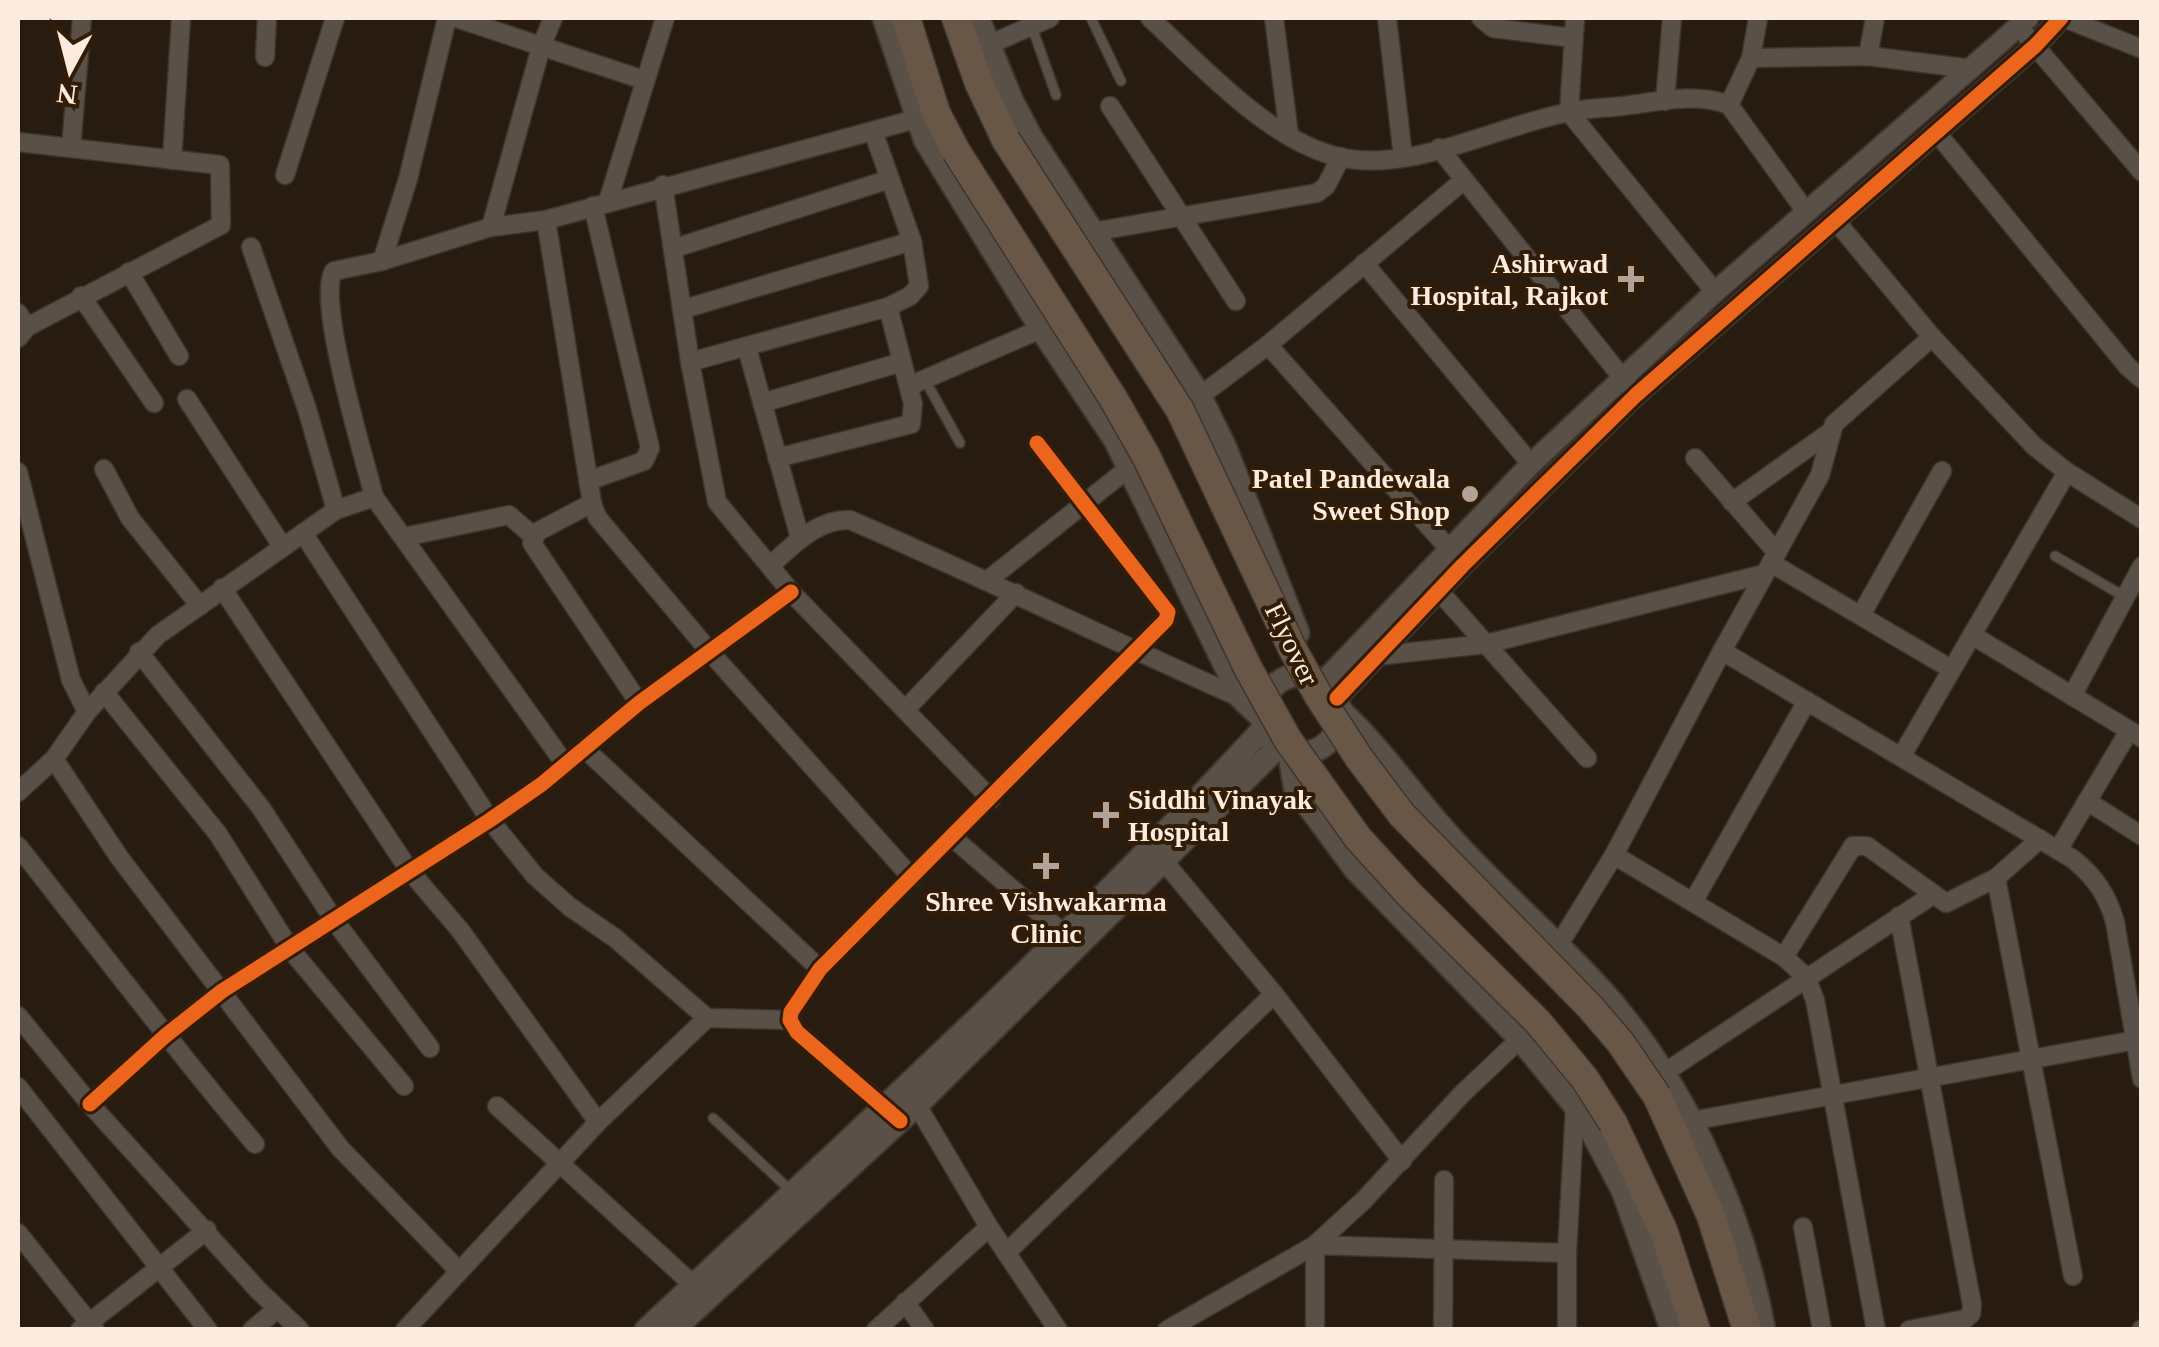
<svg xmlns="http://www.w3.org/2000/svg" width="2159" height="1347" font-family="Georgia,serif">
<rect width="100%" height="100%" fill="#281c10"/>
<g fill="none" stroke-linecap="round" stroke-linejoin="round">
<defs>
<g id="service">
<path d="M1091,18L1121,81"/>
<path d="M1032,27L1056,95"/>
<path d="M925,380L960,443"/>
<path d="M2055,556L2125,597"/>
<path d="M713,1118L791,1191"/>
</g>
<g id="minor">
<path d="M447,18L408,179L382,261L491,227L546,220L916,119"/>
<path d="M456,18L644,80"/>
<path d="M1150,18C1201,65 1269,141 1339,157C1412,174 1498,125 1570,112C1587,108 1605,108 1623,106C1656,102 1697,92 1729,105L1807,213"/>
<path d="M1274,18L1289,135"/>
<path d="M1387,18L1403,157"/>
<path d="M1481,18L1493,28L1573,38"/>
<path d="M1575,18L1569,112L1715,292"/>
<path d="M2064,18L2142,49"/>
<path d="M2019,27L2142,172"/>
<path d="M988,45L1050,18"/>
<path d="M1868,56L1875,18"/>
<path d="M265,57L267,18"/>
<path d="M1751,58L1868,56L1972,69"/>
<path d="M1665,101L1672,18"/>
<path d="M1729,105L1751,58L1758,18"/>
<path d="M1110,106L1236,301"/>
<path d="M1937,133L2128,367L2142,379"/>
<path d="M18,142L220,165L221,225L27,327"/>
<path d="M71,148L82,18"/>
<path d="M1439,148L1636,395"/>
<path d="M172,160L181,18"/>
<path d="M285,175L335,18"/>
<path d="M663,185L690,362L717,502L791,592L991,799"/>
<path d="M608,201L665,18"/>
<path d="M546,220L592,503L597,517L710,652L912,878"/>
<path d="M1835,220L1932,337L2034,446L2067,472L2142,519"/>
<path d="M491,227L541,47L553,18"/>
<path d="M1092,232L1317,193L1326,186L1341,157"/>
<path d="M675,248L890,179"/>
<path d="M1364,263L1531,464"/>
<path d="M129,272L179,356"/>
<path d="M81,296L154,403"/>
<path d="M684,309L912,241"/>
<path d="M18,313L27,327L18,338"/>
<path d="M1268,345L1449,549"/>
<path d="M747,348L800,538"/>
<path d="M690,362L888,307L910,296L919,286L912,241L873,131"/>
<path d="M909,386L1041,329"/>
<path d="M1200,396L1268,345L1464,180"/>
<path d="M187,399L282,546"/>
<path d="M762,403L902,362"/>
<path d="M777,458L911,424L913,404L888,307"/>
<path d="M1695,458L1777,553"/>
<path d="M104,469L130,518L200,606"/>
<path d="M18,472L71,680L87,712"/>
<path d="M588,481L644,461L650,448L593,206"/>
<path d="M374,497C365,459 315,298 334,271L382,261"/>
<path d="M1732,502L1830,432"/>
<path d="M592,503L537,532L532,543L639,703"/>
<path d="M336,510L374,497L565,764"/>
<path d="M303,533L490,820L535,876L570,907L615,938L707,1018L790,1020"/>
<path d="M404,537L509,515L533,536"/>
<path d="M1771,563L1951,669"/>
<path d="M770,566C792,546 818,518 850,520C982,577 1110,640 1241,698"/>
<path d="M988,580L1130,467"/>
<path d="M222,588L409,870L460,930L598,1122"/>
<path d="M1439,591L1486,644L1764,574"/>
<path d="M1861,615L1942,471"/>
<path d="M1972,635L2142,738"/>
<path d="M1722,651L2073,859C2095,877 2107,894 2115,922L2142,1079"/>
<path d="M139,652L261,808L334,920L430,1048"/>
<path d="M1376,656L1486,644L1587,758"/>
<path d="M104,692L218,834L291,950L404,1086"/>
<path d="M2072,696L2142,566"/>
<path d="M905,710L1016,593"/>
<path d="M585,749L820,969"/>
<path d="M1901,757L2067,472"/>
<path d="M54,759L119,857L340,1148L458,1270"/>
<path d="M18,792L54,759L87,712L158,635L336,510L307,409L251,247"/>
<path d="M2087,801L2142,836"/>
<path d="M953,838L1071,940"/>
<path d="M2040,839L1996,878L2073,1276"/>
<path d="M18,846C97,946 173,1047 255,1144"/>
<path d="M2058,850L2129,731"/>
<path d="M1157,853L1274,994L1402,1161"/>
<path d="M1614,855L1784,957L1806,977L1815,1000L1876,1330"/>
<path d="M1693,902L1807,701"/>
<path d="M1899,916L1972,1305L1971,1314L1965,1319L1909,1330"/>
<path d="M1558,946L1614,855L1722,651L1820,475L1834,424L1932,337"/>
<path d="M1784,957L1853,846H1867L1946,903L1996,878"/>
<path d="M18,1016L90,1104L258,1290L300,1330"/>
<path d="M1664,1073L1934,894"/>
<path d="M18,1087L208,1330"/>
<path d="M90,1104L165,1036L222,991L490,820L542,784L639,703L791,592"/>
<path d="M917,1105L989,1227L1058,1330"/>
<path d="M497,1106L700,1291"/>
<path d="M892,1114L797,1032L790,1020L791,1012L820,969L1166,620L1168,612L1037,443"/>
<path d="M1691,1121L2142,1039"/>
<path d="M1803,1227L1822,1330"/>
<path d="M18,1233L95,1330"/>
<path d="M1006,1253L1274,994"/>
<path d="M905,1302L925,1330"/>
<path d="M80,1330L207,1230"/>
<path d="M252,1330L277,1309"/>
<path d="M405,1330L598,1122L707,1018"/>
<path d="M876,1330L989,1227"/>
<path d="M1167,1330L1315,1245L1364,1200L1463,1093L1520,1039"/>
<path d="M1315,1330V1245L1567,1253"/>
<path d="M1443,1330L1444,1180"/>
<path d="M1567,1330V1253L1575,1105"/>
<path d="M2141,1330L2142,1329"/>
</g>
<g id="tertiary">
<path d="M1323,682L1531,464L1715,292L2028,18"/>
<path d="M1337,698L1463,565L1636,395L2036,45L2061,18"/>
</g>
<g id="secondary">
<path d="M884,18L925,140L1041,329L1115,440L1241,698L1262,718"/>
<path d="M978,18L1012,101L1031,137L1200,396L1225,447L1298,633"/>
<circle cx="1301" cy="714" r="39"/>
<path d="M1340,710C1383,750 1415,799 1455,842C1500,891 1550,935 1595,983C1680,1074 1742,1207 1764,1330"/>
<path d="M1289,751L1295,788L1355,869L1520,1039L1584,1117L1623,1191L1672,1330"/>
<path d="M646,1330C856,1133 1069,940 1264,728"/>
<path d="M673,1330L917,1105L1279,746"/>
</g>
<g id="trunk">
<path d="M906,18L936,113L956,151"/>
<path d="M956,18L979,83L1006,140"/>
<path d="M1657,1096L1711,1216L1747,1330"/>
<path d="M1613,1123L1663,1230L1696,1330"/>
</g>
</defs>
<use href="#service" stroke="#3f352e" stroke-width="12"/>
<use href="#minor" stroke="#3f352e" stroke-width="21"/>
<use href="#tertiary" stroke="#3f352e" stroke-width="24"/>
<use href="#secondary" stroke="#3f352e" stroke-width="26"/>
<use href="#trunk" stroke="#3f352e" stroke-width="31"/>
<use href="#service" stroke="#595048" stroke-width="9"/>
<use href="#minor" stroke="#595048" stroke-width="18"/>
<use href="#tertiary" stroke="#595048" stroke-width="20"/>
<use href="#secondary" stroke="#595048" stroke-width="22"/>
<use href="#trunk" stroke="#685646" stroke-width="28"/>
<defs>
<g id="trunk-bridge">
<path d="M1006,140L1180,410L1292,648L1318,695L1359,758L1402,815L1590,1007L1620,1042L1657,1096"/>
<path d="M956,151L1113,398L1146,456L1248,668L1288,740L1358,838L1410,895L1538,1022L1585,1079L1613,1123"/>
</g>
</defs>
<use href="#trunk-bridge" stroke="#3f352e" stroke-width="31" stroke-linecap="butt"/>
<use href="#trunk-bridge" stroke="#685646" stroke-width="28"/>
<defs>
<g id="cycleway">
<path d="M1337,698L1463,565L1636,395L2036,45L2061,18"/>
<path d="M90,1104L165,1036L222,991L490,820L542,784L639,703L791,592"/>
<path d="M900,1121L797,1032L790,1020L791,1012L820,969L1166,620L1168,612L1037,443"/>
</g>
</defs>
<use href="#cycleway" stroke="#321c06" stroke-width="21"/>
<use href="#cycleway" stroke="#eb651d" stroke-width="15"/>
</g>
<g fill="#b1a397" stroke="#321c06" stroke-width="4">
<path d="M1626 264h10v10h10v10h-10v10h-10v-10h-10v-10h10z"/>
<circle cx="1470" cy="494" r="10"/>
<path d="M1101 800h10v10h10v10h-10v10h-10v-10h-10v-10h10z"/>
<path d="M1041 851h10v10h10v10h-10v10h-10v-10h-10v-10h10z"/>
</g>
<g text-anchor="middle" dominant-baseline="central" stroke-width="8" stroke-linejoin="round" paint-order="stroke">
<g font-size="28" font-weight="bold" fill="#fbecdf" stroke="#321c06" text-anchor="end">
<text x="1608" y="263">Ashirwad<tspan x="1608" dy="32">Hospital, Rajkot</tspan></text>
<text x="1450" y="478">Patel Pandewala<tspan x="1450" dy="32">Sweet Shop</tspan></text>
<text x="1128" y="799" text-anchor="start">Siddhi Vinayak<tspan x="1128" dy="32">Hospital</tspan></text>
<text x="1046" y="901" text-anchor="middle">Shree Vishwakarma<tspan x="1046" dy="32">Clinic</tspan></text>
</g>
<g font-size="28" fill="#fbecdf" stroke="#321c06">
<text transform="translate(1292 644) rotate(64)">Flyover</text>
</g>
</g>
<rect width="2159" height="1347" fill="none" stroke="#fbecdf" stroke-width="40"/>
<g transform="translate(70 70) rotate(187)" stroke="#321c06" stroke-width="8" paint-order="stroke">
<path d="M0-8L18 38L0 25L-18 38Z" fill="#fbecdf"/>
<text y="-15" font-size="28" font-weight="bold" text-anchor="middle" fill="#fbecdf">N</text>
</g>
</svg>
